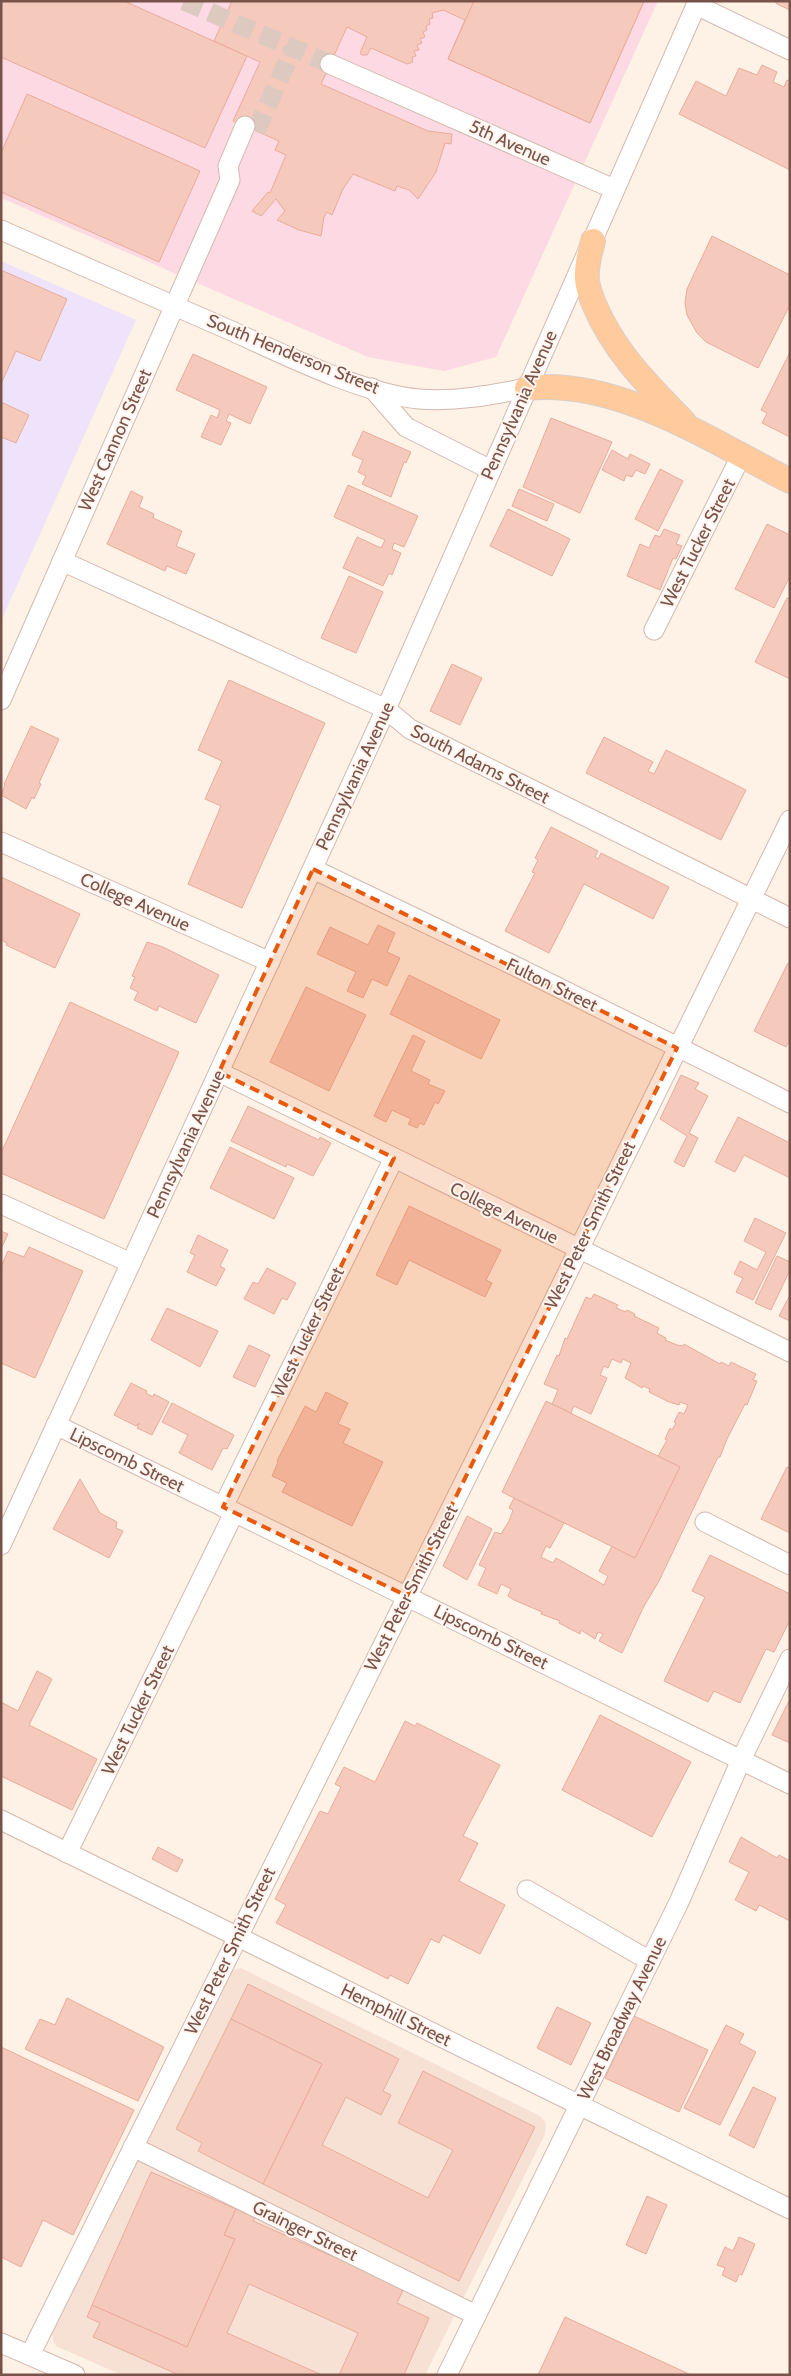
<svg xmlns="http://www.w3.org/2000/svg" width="791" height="2376" font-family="Cabin,sans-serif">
<rect width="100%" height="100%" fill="#fef1e6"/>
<path fill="#f6e1d4" d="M241,1968L540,2116L546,2123L545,2134L425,2375H122L56,2346L53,2340L52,2330L228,1972Z"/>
<path fill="#eee3fa" d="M1,261L136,320L1,621Z"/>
<path fill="#fcd9e3" d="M1,1H658L496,357L444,371L368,357L1,198Z"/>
<g fill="#f5c9bc" stroke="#e9ac9b">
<path d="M1,1H124L247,56L205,148L1,57Z"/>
<path d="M232,1H644L590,123L448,59L465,20L443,10L432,13L433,18L429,19L430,24L426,26L427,30L423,32L425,37L420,39L422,43L417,45L419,50L414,51L416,56L412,57L413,62L407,64L371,48L367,55H362L360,53L367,37L347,27L321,84L428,131L452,134L451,144L445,143L436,172L418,199L409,190L397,186L395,191L353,174L343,189L332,215L327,212L324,217L321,236L299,230L277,220L285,211L276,199L261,216L252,211L268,192L270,193L286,155L275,150L279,141L233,121L260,62L214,41Z"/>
<path d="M474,1H644L590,123L448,59Z"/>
<path d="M774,1H790V10L777,4Z"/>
<path d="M762,65L777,72L773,82L784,87L787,80L790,81V170L679,114L696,81L726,96L739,68L757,75Z"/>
<path d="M27,94L200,171L159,262L1,192V153Z"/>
<path d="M712,236L790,275V305L758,368L706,342L697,333L687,315L685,303L687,289Z"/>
<path d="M1,270L67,299L40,361L16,351L1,384Z"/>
<path d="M790,352V437L762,423L767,413L761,410Z"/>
<path d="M193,354L267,387L250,424L229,414L226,421L231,423L221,445L201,437L211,415L217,418L220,410L176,390Z"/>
<path d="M1,402L29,415L16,443L1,437Z"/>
<path d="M551,418L612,442L580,513L523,487Z"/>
<path d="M363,431L411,452L406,463L404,462L391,497L362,484L366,476L358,472L363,460L352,455Z"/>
<path d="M612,450L628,459L630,454L650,464L645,474L636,470L632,477L626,475L624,481L602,470Z"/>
<path d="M660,469L683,481L658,531L635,519Z"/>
<path d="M348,485L418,516L404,547L394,543L392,549L401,553L392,575L389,573L383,586L343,568L357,537L381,548L385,540L334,517Z"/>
<path d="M519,489L554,504L547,521L512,506Z"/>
<path d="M131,491L143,497L139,507L154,514L153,518L182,531L176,546L195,554L186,574L167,566L165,571L107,544Z"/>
<path d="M508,509L570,539L552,576L490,546Z"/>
<path d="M767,524L790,535V576L774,608L735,589Z"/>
<path d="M664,529L680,535L676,544L682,546L676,559L673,558L660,590L627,576L640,544L649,548L655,535L660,537Z"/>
<path d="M349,576L383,592L356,653L321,638Z"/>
<path d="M787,598L790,599V679L755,662Z"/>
<path d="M452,664L482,678L460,725L430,711Z"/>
<path d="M229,680L325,723L242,908L188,884L221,806L205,799L222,761L198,750Z"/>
<path d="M31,726L59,739L39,783L41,784L34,799L32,797L26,809L1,795L5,785L4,784Z"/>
<path d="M604,737L653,762L648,771L654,774L666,750L746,790L721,840L586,773Z"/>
<path d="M551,827L598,851L595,857L598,859L601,853L669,887L653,919L584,884L549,953L505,931L535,873L532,872L538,860L535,858Z"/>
<path d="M1,877L80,914L55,968L6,945L7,943L1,940Z"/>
<path d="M378,925L395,933L387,952L400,958L387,986L372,979L363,998L347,991L356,972L317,954L330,927L368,945Z"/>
<path d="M147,942L163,947L219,975L196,1023L159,1006L157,1011L134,1000L138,992L130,988L135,977L132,976Z"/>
<path d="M788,963L790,964V1040L786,1047L754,1031Z"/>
<path d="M409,975L500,1020L481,1059L390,1014Z"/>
<path d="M306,987L366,1015L329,1091L270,1062Z"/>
<path d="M70,1002L179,1052L104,1219L1,1173V1153Z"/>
<path d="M413,1035L425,1041L411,1071L430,1080L428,1084L445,1091L438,1104L435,1102L424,1125L420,1123L417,1128L408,1124L411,1119L392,1110L386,1122L374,1116Z"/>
<path d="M681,1075L699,1083L695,1089L708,1096L689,1133L698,1138L684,1167L674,1162L687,1136L660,1119Z"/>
<path d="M248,1106L319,1140L320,1137L331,1143L313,1176L287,1164L286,1167L231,1141Z"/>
<path d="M738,1117L790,1143V1178L744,1155L735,1172L715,1162Z"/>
<path d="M230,1147L294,1178L274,1219L210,1188Z"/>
<path d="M409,1206L501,1250L486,1280L492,1283L485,1297L409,1260L397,1285L376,1275Z"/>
<path d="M755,1218L786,1233L753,1300L736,1292L743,1278L734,1274L740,1261L757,1270L766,1252L744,1241Z"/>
<path d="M1,1231L8,1234L1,1249Z"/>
<path d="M198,1235L228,1250L220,1266L225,1269L216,1286L187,1272L195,1255L190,1253Z"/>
<path d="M29,1247L83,1271L35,1378L1,1363V1267L8,1251L24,1257Z"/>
<path d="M777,1256L790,1262V1270L771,1310L755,1303Z"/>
<path d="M267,1268L296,1283L287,1300L282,1298L274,1314L244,1299L253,1282L258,1284Z"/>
<path d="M594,1294L618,1305L616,1308L626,1312L627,1310L635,1314L634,1316L659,1328L657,1333L666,1338L665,1340L677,1345L683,1346L684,1344L720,1364L721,1362L729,1366L731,1362L756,1374L753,1380L757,1381L747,1405L745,1404L727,1439L720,1457H718L659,1581L644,1606L622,1653L599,1641L603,1634L598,1632L595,1639L581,1630L580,1634L559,1623L560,1621L541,1614L542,1612L514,1600L508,1596L511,1589L501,1584L497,1594L478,1585L486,1568L479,1565L495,1532L501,1534L509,1521L513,1510L509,1508L514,1498L564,1523L550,1548L546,1546L541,1557L553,1563L556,1558L604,1585L608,1576L599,1571L612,1546L635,1558L680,1467L658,1456L667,1440L665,1439L670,1428L672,1430L676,1423L674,1422L679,1412L684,1414L688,1405L680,1402L679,1405L669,1402L649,1392L650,1389L643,1386L642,1388L625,1378L631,1363L623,1359L621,1363L612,1359L608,1368L604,1366L600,1375L607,1378L591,1414L574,1406L571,1413L552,1404L558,1390L544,1384L557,1355L559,1356L565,1338L567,1339L586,1297L591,1299Z"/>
<path d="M790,1295V1321L779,1316Z"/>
<path d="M167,1308L218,1331L200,1367L151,1340Z"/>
<path d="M249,1345L270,1355L255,1387L233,1377Z"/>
<path d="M131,1383L147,1391L146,1393L153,1397L154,1394L169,1402L152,1435L137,1428L139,1423L136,1426L114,1415Z"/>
<path d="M326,1392L348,1403L338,1424L350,1429L343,1443L383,1462L352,1526L282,1492L287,1483L272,1476L278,1462L277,1461L305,1406L316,1412Z"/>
<path d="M546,1401L680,1467L635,1558L502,1492Z"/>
<path d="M172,1403L234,1435L227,1449L223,1448L212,1470L179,1453L188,1435L162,1422Z"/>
<path d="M787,1467L790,1468V1533L761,1519Z"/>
<path d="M80,1479L100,1513L117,1522L116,1528L123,1531L109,1558L53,1529Z"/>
<path d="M467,1516L492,1529L467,1580L443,1566Z"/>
<path d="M710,1555L790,1594V1620L774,1652L766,1649L740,1703L714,1691L708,1702L664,1681L705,1597L692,1591Z"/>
<path d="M37,1671L52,1679L29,1725L97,1759L72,1810L1,1776V1702L18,1711Z"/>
<path d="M790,1699V1743L772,1735Z"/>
<path d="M600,1715L691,1762L652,1837L562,1790Z"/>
<path d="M405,1721L415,1726L417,1723L500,1765L463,1836L478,1843L459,1881L505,1905L480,1954L443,1935L439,1943L431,1939L408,1984L390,1975L388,1979L276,1923L286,1905L275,1899L320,1811L328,1814L341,1787L335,1784L344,1767L375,1782Z"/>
<path d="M741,1837L777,1858L779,1855L790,1861V1921L759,1905L756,1911L735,1900L749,1872L729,1862Z"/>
<path d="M158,1847L183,1860L177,1872L152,1859Z"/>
<path d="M248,1984L399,2059L383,2091L391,2095L381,2115L346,2097L322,2145L428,2198L453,2150L398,2123L423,2071L535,2127L459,2281L263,2184L322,2064L231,2019Z"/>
<path d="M67,1998L164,2047L138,2101L25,2049L40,2019L55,2025Z"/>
<path d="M557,2007L591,2023L571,2065L537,2048Z"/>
<path d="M634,2016L708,2050L679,2112L605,2078Z"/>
<path d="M231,2019L322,2064L263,2184L198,2151L202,2143L176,2129Z"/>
<path d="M726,2025L744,2034L739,2043L756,2052L720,2125L684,2108Z"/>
<path d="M1,2047L134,2110L73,2235L43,2220L21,2267L1,2257Z"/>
<path d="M753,2087L776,2098L754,2148L729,2135Z"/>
<path d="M151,2172L236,2209L224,2235L235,2239L187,2347L92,2305Z"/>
<path d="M647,2196L667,2205L646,2254L626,2245Z"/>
<path d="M236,2209L255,2217L253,2221L404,2288L397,2303L429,2318L404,2375H339L358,2333L249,2284L227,2333L322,2375H179L93,2337L100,2323L87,2317L92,2305L187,2347L235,2239L224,2235Z"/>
<path d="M739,2237L755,2244L742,2275L739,2274L736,2282L722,2275L725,2268L717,2265L725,2247L733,2251Z"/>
<path d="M565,2317L689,2374L688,2375H538Z"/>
</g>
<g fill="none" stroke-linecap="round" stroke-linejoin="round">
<g stroke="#ddc9bf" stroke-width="19" stroke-dasharray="19 9" stroke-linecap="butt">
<path d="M184,1L330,64"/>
<path d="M256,131L293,49"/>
</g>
<defs>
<g id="minor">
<path d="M696,5L790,50"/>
<path d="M330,64L614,189"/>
<path d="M1,230C79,264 156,298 234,332C285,355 363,394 419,399C456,402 491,395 527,388"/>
<path d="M372,388L406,427L491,470"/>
<path d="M62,561L386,709L410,729L790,918"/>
<path d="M654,630L741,456"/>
<path d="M1,700L230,180L228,166L245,126"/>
<path d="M1,842L270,962"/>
<path d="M313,869L519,968L790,1103"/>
<path d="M219,1072L790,1352"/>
<path d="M1,1204L131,1263"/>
<path d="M56,1425L790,1784"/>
<path d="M223,1507L394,1158"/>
<path d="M705,1522L790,1565"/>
<path d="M1,1545L386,709L698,1"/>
<path d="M1,1820L790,2209"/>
<path d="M67,1853L234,1513"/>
<path d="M527,1890L650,1961"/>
<path d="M133,2147L476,2315"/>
<path d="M1,2343L75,2375"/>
<path d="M30,2355L501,1408L790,820"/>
<path d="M447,2375L679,1902L741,1760L790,1659"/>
</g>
<g id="major">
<path d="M593,241C590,253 586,265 587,278C587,287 591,296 594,304C614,352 649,386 684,422"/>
<path d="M527,388C618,378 711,441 790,481"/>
</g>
</defs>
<use href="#minor" stroke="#d3b9ae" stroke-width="21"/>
<use href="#major" stroke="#d9cfcc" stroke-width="26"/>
<use href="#minor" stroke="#fff" stroke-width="19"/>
<use href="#major" stroke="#ffca9c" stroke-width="24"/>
</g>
<path fill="#e8590c" fill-opacity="0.2" stroke="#e8590c" stroke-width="4" stroke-dasharray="10 6" stroke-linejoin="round" d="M313,869L677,1048L407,1596L223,1507L394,1158L219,1072Z"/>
<g text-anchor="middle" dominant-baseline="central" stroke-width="4" stroke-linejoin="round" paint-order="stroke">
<g font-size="18" fill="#795249" stroke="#fff5ee">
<text transform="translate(510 143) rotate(24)">5th Avenue</text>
<text transform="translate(293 354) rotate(22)">South Henderson Street</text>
<text transform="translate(519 405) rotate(-66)">Pennsylvania Avenue</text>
<text transform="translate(115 440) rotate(-66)">West Cannon Street</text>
<text transform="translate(698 543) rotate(-63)">West Tucker Street</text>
<text transform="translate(480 764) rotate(27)">South Adams Street</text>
<text transform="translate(355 776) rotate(-65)">Pennsylvania Avenue</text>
<text transform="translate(135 902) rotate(24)">College Avenue</text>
<text transform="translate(552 985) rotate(26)">Fulton Street</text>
<text transform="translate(186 1144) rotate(-65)">Pennsylvania Avenue</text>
<text transform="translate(504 1213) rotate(26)">College Avenue</text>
<text transform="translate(590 1225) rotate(-64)">West Peter Smith Street</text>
<text transform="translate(308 1332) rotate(-64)">West Tucker Street</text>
<text transform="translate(127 1460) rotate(26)">Lipscomb Street</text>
<text transform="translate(411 1588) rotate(-63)">West Peter Smith Street</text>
<text transform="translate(491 1637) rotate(26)">Lipscomb Street</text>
<text transform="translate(138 1710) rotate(-64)">West Tucker Street</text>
<text transform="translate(230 1951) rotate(-64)">West Peter Smith Street</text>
<text transform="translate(396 2015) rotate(26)">Hemphill Street</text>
<text transform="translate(622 2018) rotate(-64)">West Broadway Avenue</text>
<text transform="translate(305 2231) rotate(26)">Grainger Street</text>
</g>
</g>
<rect width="791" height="2376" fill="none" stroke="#795249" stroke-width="5"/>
</svg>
